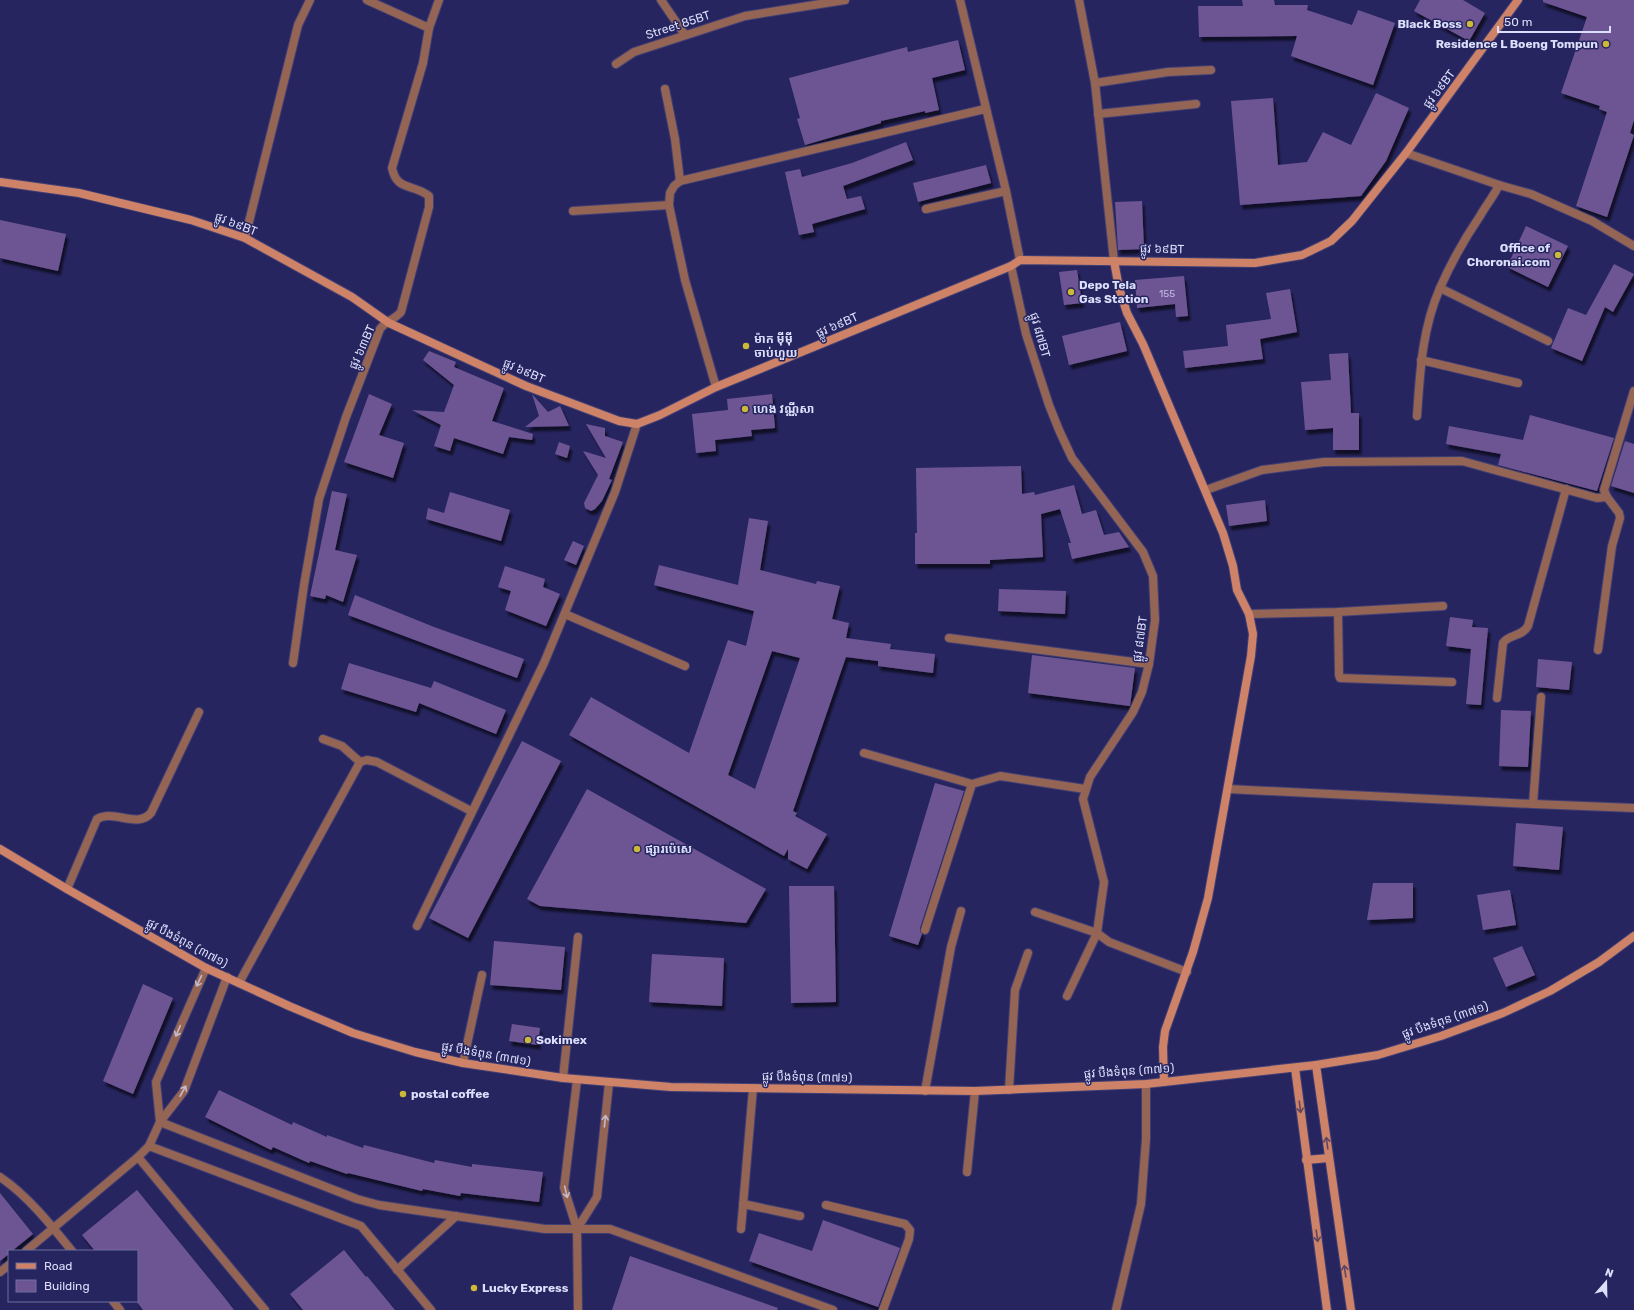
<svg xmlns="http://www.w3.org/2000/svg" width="1634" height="1310" font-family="Rubik,'Noto Sans Khmer',sans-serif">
<defs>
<filter id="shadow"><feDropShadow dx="2.5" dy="4.5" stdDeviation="1" flood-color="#0009"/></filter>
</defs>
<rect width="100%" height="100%" fill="#27255f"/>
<g fill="#6d5594" fill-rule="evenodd" filter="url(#shadow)">
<path d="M1242,0H1274L1275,5H1308L1307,10L1352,25L1358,10L1395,23L1373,85L1291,56L1297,36L1199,37L1198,6H1243Z"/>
<path d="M1420,0H1463L1485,13L1469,41L1414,11Z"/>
<path d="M1543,0H1634V120L1630,133L1634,135L1607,217L1576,206L1607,112L1599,109L1600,106L1561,93L1587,17L1543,2Z"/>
<path d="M958,40L965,70L932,78L939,110L925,113V111L881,121V123L805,145L797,119L800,118L789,78L907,47L908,52Z"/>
<path d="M1376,93L1409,108L1386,161L1361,196L1240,205L1231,101L1273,98L1278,165L1307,162L1323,132L1351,145Z"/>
<path d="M906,142L913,160L843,186L847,199L861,196L865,209L812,224L814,232L799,235L785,172L800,169L802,177L852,163Z"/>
<path d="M986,165L991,183L918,202L913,183Z"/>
<path d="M1142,201L1144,249L1118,250L1115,202Z"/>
<path d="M0,220L66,234L58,271L0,258Z"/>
<path d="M1526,226L1568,246L1548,287L1507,267Z"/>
<path d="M1614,264L1634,274L1613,312L1605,307L1582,361L1551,348L1568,308L1586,315Z"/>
<path d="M1077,270L1082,303L1064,305L1059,272Z"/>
<path d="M1184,276L1188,316L1176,317L1175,304L1137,308L1135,280Z"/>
<path d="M1290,289L1297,332L1260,339L1263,359L1185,368L1183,351L1228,346L1226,325L1271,319L1266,293Z"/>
<path d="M1120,322L1127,351L1069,365L1062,336Z"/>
<path d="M429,351L456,362L454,367L504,388L492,421L533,434L532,440L509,437L503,454L454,438L450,451L434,446L441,425L412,410L444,412L454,385L423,360Z"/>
<path d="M1348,353L1351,413H1359V450H1333V428L1305,430L1301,382L1331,380L1329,354Z"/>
<path d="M369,394L392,404L379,435L404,443L393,478L344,462Z"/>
<path d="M532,394L548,412L560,406L569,426L525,427L539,416Z"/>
<path d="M772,394L775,428L751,430L752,436L715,440L716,451L696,453L692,414L728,410L727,399Z"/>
<path d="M1530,415L1614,438L1597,491L1498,465L1501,454L1446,444L1449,426L1523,440Z"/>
<path d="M586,424L605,428V436L623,442L609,479L612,480L602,501L595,509L591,511L585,508L584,503L598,475L583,451L606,458Z"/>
<path d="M1625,441L1634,444V493L1611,486Z"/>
<path d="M559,442L570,446L567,458L555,454Z"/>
<path d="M1021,466L1022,494L1034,492L1035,495L1074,485L1082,514L1096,510L1104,535L1119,532L1129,547L1072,559L1068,543H1071L1060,509L1041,514L1043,557L990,560V564H915V533H917L916,468Z"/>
<path d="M332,491L347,494L335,550L357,555L343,602L326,595L325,599L310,596Z"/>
<path d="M450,492L510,510L501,541L426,519L428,508L444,513Z"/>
<path d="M1265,500L1267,521L1229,526L1226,505Z"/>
<path d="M749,518L768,521L760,570L816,584L817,581L840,586L832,619L849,623L846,638L891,644L890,649L935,654L933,673L878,666V661L846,657L793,811L797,813L795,816L827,834L807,869L788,859V849L784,856L569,735L591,697L689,753L728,640L746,646L754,611L654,585L659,565L738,585ZM772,651L800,658L755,789L728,775Z"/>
<path d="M573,541L584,546L576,565L564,560Z"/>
<path d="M505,566L545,579L543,587L560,594L546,626L505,610L511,591L498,587Z"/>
<path d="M999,589L1066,591L1065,614L998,611Z"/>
<path d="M355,595L434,627L524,659L517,678L348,615Z"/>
<path d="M1450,617L1473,620L1472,627L1488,628L1481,705L1466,704L1471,649L1446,646Z"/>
<path d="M1032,655L1135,668L1130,706L1028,693Z"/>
<path d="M1538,659L1572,662L1569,690L1536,687Z"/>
<path d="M349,663L431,688L434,681L506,710L496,734L419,703L416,712L341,689Z"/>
<path d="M1501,710L1531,711L1528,767L1499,766Z"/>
<path d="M522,741L561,761L468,938L429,918Z"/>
<path d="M935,783L964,791L920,928L922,934L918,945L889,936Z"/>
<path d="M587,789L766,889L746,923L540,906L527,899Z"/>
<path d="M1516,823L1563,827L1559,870L1513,866Z"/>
<path d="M1373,883H1413V918L1367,920Z"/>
<path d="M789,886H834L836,1002L791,1003Z"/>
<path d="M1510,890L1516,925L1483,930L1477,895Z"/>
<path d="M494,941L565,947L561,990L490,985Z"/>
<path d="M1522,946L1535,975L1506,987L1493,958Z"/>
<path d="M652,954L724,958L722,1006L649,1002Z"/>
<path d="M143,984L173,998L133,1094L103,1081Z"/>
<path d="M512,1024L540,1028L538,1045L509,1041Z"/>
<path d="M219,1090L292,1125L293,1122L327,1137V1135L363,1148L364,1145L434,1163L435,1160L472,1167V1164L543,1172L539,1202L461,1193L460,1196L423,1189L422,1191L348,1173L347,1174L310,1161L309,1163L273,1147L271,1150L205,1117Z"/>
<path d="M137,1190L224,1297L234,1310H143L137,1302V1251H95L82,1235Z"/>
<path d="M0,1193L33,1234L12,1251H9V1254L0,1261Z"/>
<path d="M823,1220L900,1248L878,1307L749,1261L759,1233L812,1251Z"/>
<path d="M344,1250L366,1277L367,1276L395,1310H303L290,1294Z"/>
<path d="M630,1256L778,1308L777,1310H612Z"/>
</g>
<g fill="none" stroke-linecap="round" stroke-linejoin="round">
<defs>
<g id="street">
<path d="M367,0L429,28"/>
<path d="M661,0L685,35"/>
<path d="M960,0L1006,191L1020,260"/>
<path d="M1079,0L1095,83L1114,261"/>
<path d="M616,64L634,52L745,16L845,0"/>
<path d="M1095,83L1168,72L1211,70"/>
<path d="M665,89L675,139L680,181"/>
<path d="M1098,114L1196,104"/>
<path d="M1406,153L1499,185L1531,194L1592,221L1634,246"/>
<path d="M926,209L1006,191"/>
<path d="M573,211L669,205"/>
<path d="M245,238L298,25L310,0"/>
<path d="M1011,266L1026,334L1049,405L1059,430L1072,458L1143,552L1153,576L1155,620L1149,664L1142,692L1133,712L1090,777L1083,799L1104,882L1097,933L1109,942L1187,972"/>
<path d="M1440,288L1548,341"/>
<path d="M1421,360L1518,383"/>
<path d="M716,387L685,280L669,205L670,193L674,186L680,181L985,109"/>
<path d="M1417,416C1420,372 1422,329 1440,288C1451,263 1465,238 1480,216C1486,205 1494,196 1499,185"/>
<path d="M1206,490L1262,470L1324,462L1462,461L1597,498L1607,497"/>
<path d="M1338,612L1339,675L1340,678L1452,682"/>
<path d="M565,614L685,666"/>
<path d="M1249,614L1338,612L1443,606"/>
<path d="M949,638L1149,664"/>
<path d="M1598,650L1612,546L1620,518L1619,513L1607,497L1604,490L1634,391"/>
<path d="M293,663L304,585L319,499L346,417L380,329C385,322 395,319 401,312L429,207V196C413,183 397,192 392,168L423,63L429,28L439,0"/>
<path d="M1497,698L1503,643C1509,634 1522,637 1528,626L1566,489"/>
<path d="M323,739L342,746L360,762"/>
<path d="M864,753L972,784L1000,776L1085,789"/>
<path d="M1228,789L1533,804L1634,808"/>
<path d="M1533,804L1541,697"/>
<path d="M67,889L97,819C114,809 137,829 151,813L199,712"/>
<path d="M1035,912L1097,933L1067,996"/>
<path d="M417,926L544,663L615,492L637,424"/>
<path d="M925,930L972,784"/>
<path d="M239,983L360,762L367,760L377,762L471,811"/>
<path d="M463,1063L482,975"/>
<path d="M563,1078L578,937"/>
<path d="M577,1080L564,1188L577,1229L578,1310"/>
<path d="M1009,1090L1015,990L1028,953"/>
<path d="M925,1091L951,947L961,911"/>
<path d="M160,1122L357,1199L379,1205L545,1229H610L833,1310"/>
<path d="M160,1122L156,1082L206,968"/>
<path d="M149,1146L361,1226L431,1310"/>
<path d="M138,1157L265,1310"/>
<path d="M967,1172L975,1091"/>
<path d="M0,1177C28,1196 51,1225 72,1251"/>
<path d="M743,1204L800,1216"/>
<path d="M826,1205L905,1224L910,1230L909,1239L883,1310"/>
<path d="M577,1229L597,1197L609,1083"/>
<path d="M741,1229L753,1088"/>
<path d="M26,1251L138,1157L149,1146L160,1122L184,1091L227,977"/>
<path d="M397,1270L456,1216"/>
<path d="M0,1272L9,1265"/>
<path d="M113,1301L120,1310"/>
<path d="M1116,1310L1141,1204L1146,1139V1084"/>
</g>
<g id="secondary">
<path d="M0,182L79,193L191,220L245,238L352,297L389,323L526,386L619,421L637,424L660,415L716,387L1011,266L1020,260L1255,263L1302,255L1331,241L1352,221L1406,153L1518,0"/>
<path d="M1114,261L1119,288L1127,313L1143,344L1223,533L1233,566L1237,590L1249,614L1253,634L1251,656L1208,898L1193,952L1165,1031L1163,1047L1164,1082"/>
<path d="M0,849L67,889L206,968L289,1006L353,1033L415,1052L463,1063L563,1078L671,1087L975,1091L1146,1084L1316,1065L1378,1055L1441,1036L1503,1013L1550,991L1599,962L1634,936"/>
<path d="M1316,1065L1351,1310"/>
<path d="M1295,1068L1327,1310"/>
<path d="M1306,1160L1329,1158"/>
</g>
</defs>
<use href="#street" stroke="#403f75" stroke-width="10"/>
<use href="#secondary" stroke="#403f75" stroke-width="10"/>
<use href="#street" stroke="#946454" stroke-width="8"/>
<use href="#secondary" stroke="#ce8267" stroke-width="8"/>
</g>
<defs><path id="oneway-shaft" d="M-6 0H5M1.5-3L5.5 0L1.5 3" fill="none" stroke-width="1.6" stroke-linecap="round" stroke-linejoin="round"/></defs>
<g stroke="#c6baca">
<use href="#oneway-shaft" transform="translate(199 981) rotate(115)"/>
<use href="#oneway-shaft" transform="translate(178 1031) rotate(113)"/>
<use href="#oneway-shaft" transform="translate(183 1091) rotate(-61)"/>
<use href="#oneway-shaft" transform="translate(605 1121) rotate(-84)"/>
<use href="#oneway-shaft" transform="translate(566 1192) rotate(77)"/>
</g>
<g stroke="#614662">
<use href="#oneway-shaft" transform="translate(1300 1107) rotate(83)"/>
<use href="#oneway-shaft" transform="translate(1327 1143) rotate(-98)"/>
<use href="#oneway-shaft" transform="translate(1317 1236) rotate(82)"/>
<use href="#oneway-shaft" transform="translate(1345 1271) rotate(-98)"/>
</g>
<g fill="#cdb938" stroke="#27255f" stroke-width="1.5">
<circle cx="1470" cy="24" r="4"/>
<circle cx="1606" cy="44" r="4"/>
<circle cx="1558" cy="255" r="4"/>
<circle cx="1071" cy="292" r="4"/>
<circle cx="746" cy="346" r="4"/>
<circle cx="745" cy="409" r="4"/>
<circle cx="637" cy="849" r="4"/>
<circle cx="528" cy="1040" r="4"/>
<circle cx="403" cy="1094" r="4"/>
<circle cx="474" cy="1288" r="4"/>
</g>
<g text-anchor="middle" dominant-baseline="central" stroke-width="3" stroke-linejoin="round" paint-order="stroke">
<g font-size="10" fill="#c0bce2">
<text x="1167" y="294">155</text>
</g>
<g font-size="12" font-weight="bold" fill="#dbdffc" stroke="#27255f" text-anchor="start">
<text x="1462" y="24" text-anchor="end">Black Boss</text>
<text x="1598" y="44" text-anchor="end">Residence L Boeng Tompun</text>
<text x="1550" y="248" text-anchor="end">Office of<tspan x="1550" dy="14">Choronai.com</tspan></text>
<text x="1079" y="285">Depo Tela<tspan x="1079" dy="14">Gas Station</tspan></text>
<text x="754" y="339">ម៉ាក ម៉ីម៉ី<tspan x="754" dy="14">ចាប់ហួយ</tspan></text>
<text x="753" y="409">ហេង វណ្ណីសា</text>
<text x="645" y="849">ផ្សារប៉េសេ</text>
<text x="536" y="1040">Sokimex</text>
<text x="411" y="1094">postal coffee</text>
<text x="482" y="1288">Lucky Express</text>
</g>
<g font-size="12" fill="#dbdffc" stroke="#27255f">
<text transform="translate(678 25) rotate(-18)">Street 85BT</text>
<text transform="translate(1439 89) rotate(-53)">ផ្លូវ ៦៩BT</text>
<text transform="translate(236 224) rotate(21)">ផ្លូវ ៦៩BT</text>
<text transform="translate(1162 249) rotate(1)">ផ្លូវ ៦៩BT</text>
<text transform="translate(837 325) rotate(-24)">ផ្លូវ ៦៩BT</text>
<text transform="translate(1040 335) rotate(74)">ផ្លូវ ៨៧BT</text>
<text transform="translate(362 347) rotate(-66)">ផ្លូវ ៦៣BT</text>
<text transform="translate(524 371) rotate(23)">ផ្លូវ ៦៩BT</text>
<text transform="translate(1140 639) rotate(-82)">ផ្លូវ ៨៧BT</text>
<text transform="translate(187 943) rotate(28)">ផ្លូវ បឹងទំពុន (៣៧១)</text>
<text transform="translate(1445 1020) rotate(-19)">ផ្លូវ បឹងទំពុន (៣៧១)</text>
<text transform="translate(486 1054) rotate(10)">ផ្លូវ បឹងទំពុន (៣៧១)</text>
<text transform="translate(1129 1071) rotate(-4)">ផ្លូវ បឹងទំពុន (៣៧១)</text>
<text transform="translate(807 1077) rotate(1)">ផ្លូវ បឹងទំពុន (៣៧១)</text>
</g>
</g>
<rect x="8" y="1250" width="130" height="52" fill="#27255f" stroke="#6f6f9e"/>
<rect x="16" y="1263" width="20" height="6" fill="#ce8267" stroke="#6f6f9e"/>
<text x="44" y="1270" font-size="12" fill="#dbdffc">Road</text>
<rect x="16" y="1280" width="20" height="12" fill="#6d5594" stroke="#6f6f9e"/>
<text x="44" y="1290" font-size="12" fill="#dbdffc">Building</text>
<g transform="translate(1606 1282) rotate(20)" stroke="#27255f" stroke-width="3" paint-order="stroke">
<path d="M0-3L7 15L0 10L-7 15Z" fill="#dbdffc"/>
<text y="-6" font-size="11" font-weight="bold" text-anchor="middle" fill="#dbdffc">N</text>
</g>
<path d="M1498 26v6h112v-6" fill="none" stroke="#dbdffc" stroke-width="2"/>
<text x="1504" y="26" font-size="12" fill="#dbdffc" stroke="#27255f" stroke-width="3" paint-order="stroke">50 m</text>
</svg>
